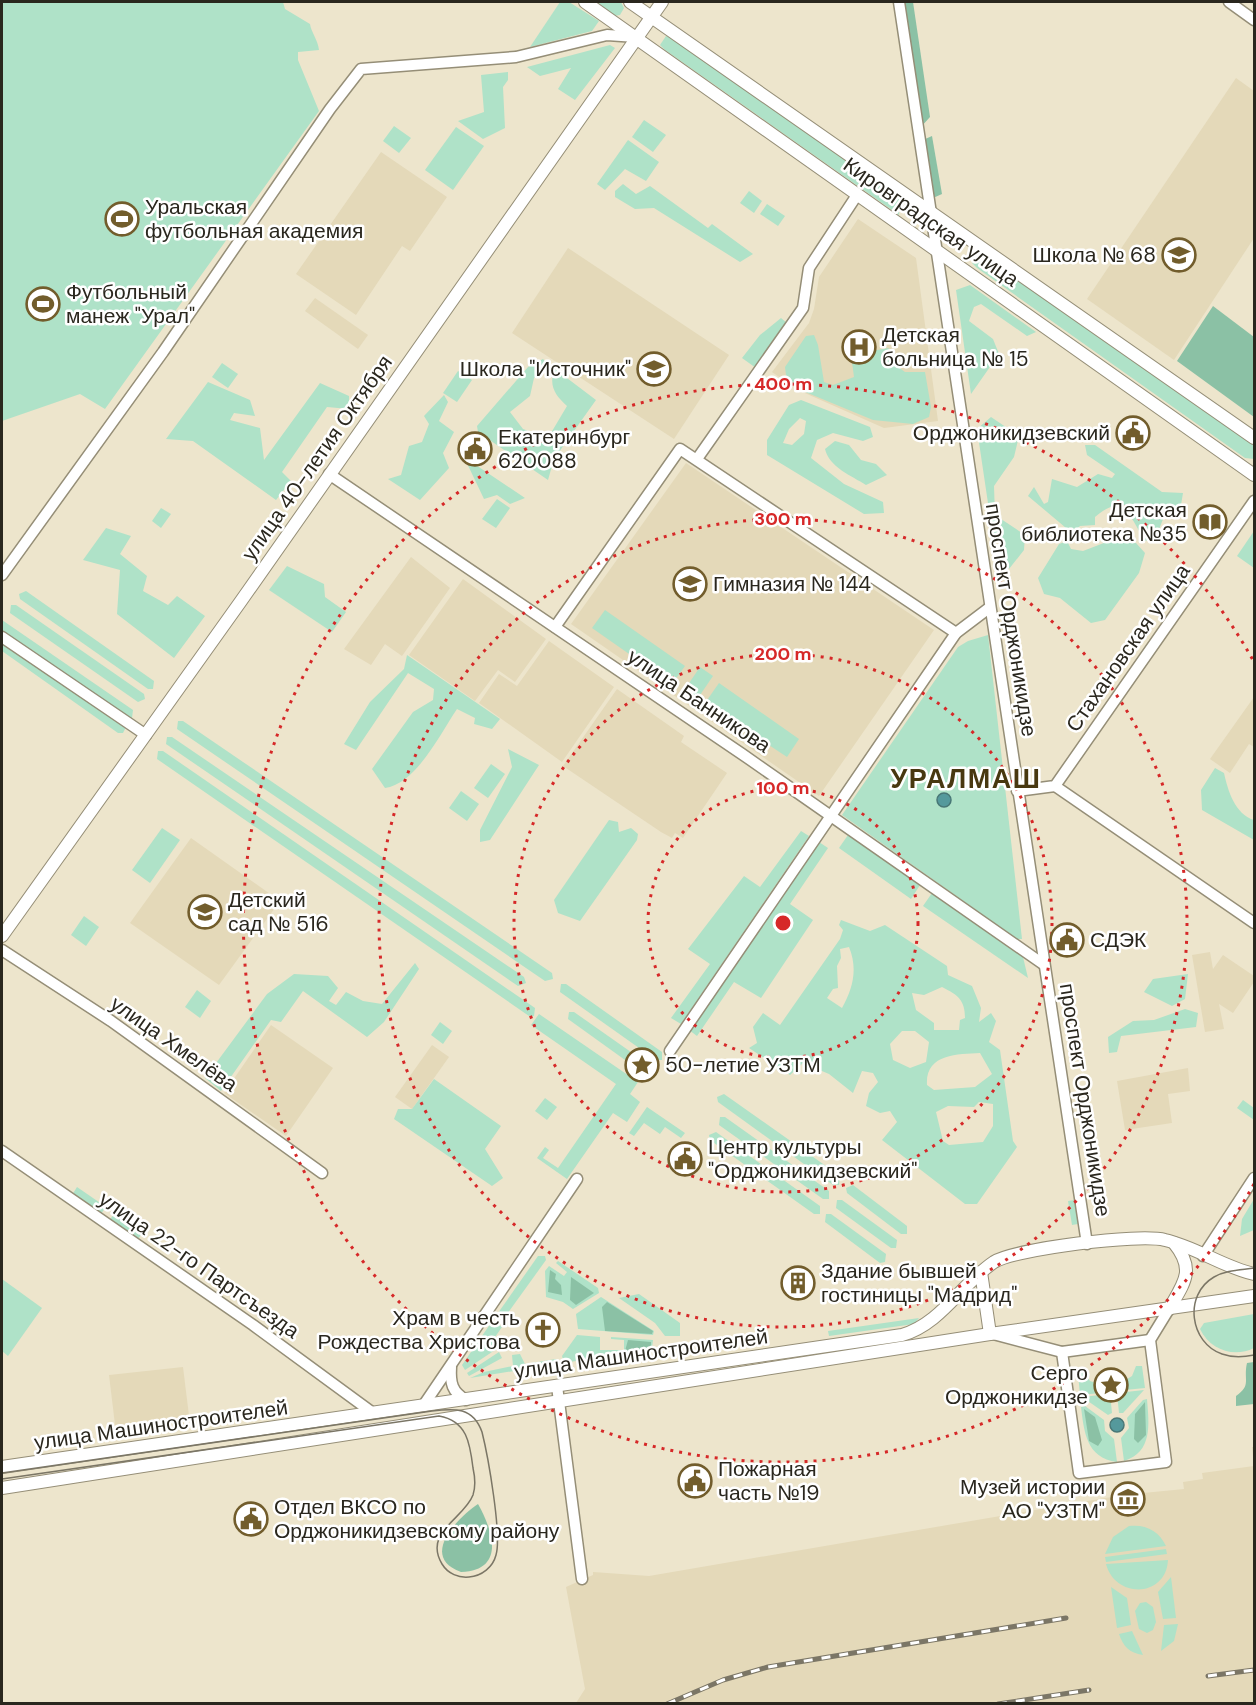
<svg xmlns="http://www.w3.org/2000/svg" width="1256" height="1705" font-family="'DM Sans',sans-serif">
<rect width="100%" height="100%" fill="#ede5cc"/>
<g fill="#e4d9b9">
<path d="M1236,78L1254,91V238L1174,360L1087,299Z"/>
<path d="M381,152L447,197L410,251L402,246L356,315L296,274Z"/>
<path d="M858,219L916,258L938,421L884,428L798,390L772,372L809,323L814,309L819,277Z"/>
<path d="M568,248L729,355L674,439L512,333Z"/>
<path d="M315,298L368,335L358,349L305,311Z"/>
<path d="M686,463L934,630L819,796L571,624Z"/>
<path d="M411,557L450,588L402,656L385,644L371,665L344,649Z"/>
<path d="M463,579L546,639L515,682L498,670L475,701L409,655Z"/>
<path d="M549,641L614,687L562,762L479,703L499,674L517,686Z"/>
<path d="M617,689L684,736L681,742L727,773L683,838L675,833L672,838L661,832L563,766Z"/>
<path d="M1254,697V747L1249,744L1230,773L1210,759Z"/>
<path d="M191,838L280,901L219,985L130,923Z"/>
<path d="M1210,952L1213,969L1223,955L1254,976V982L1233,1013L1219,1004L1224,1029L1205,1032L1192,955Z"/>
<path d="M271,1025L333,1068L286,1136L224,1093Z"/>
<path d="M432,1045L449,1057L412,1109L395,1097Z"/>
<path d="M1188,1068L1190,1091L1168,1094L1172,1123L1125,1130L1117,1081Z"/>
<path d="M183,1367L190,1424L116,1433L109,1375Z"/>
<path d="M1252,1447H1254V1703H576L585,1689L566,1587L593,1575V1572L649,1576L1123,1495L1184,1489L1183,1482L1203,1479L1202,1473L1254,1466Z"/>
</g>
<g fill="#afe2c8" fill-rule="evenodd">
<path d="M2,2H283L285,9L310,24C311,32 318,40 319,50L298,52V60L319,111L105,409L80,394L2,421Z"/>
<path d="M560,2H569L599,21L592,31L530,47Z"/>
<path d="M594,2H621L624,8L620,15L614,16Z"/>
<path d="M666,36L674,38L900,197L899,215L665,50L660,45Z"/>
<path d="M610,45L615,48L575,100L558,89L571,68L540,76L527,67Z"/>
<path d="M508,72V80L503,87L505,128L483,139L458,121L484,112L481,75Z"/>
<path d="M644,120L666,135L653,152L632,137Z"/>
<path d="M394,126L411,138L399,153L383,141Z"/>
<path d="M456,127L484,146L453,190L425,170Z"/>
<path d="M628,140L659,162L646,181L625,169L605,190L597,184Z"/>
<path d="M623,184L636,194L650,186L708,228L712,224L753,254L740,262L654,208L635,209L615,197V191Z"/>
<path d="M749,191L762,201L754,213L740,203Z"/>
<path d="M767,204L785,216L778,226L760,214Z"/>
<path d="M978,254L986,256L1253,445L1254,459L1245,458L977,268L972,263Z"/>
<path d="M970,285L1036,332L1027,336L981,304L974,307L969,321L993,339L999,354L971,394L956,290Z"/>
<path d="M781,318L787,323L756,368L742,358L760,335Z"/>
<path d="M814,335L818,345L824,382L833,385L854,377L851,355L888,348L893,352L895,365L905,372H925L931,407L929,417L913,424L873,420L798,389L786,375L785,367L806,336Z"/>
<path d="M543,359L550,366L534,378L530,396L510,412L523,429L548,438L567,406C555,395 548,385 555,369L596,400L554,459L548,480L478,432L477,426L528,367Z"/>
<path d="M222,363L238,374L228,388L212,377Z"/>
<path d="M458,371L472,380L457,402L443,393Z"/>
<path d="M208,382L250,400L255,416L234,413L230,420L260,428L264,460L320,383L349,396V409L327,407L282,472L291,481L276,500L193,441L166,439Z"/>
<path d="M444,395L448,402L439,421L454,432L443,453L449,468L420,500L388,479L401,475L409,446L422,442L429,424L424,416Z"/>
<path d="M801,400L870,427L873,437L863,441L833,433L817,440L811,458L844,484L883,502L884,513L864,514L767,455V440L789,405ZM800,418L806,421L804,434L792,445L783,443L789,429Z"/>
<path d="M991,417L1019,436L1014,457L994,486L995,515L1025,535L1024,550L1009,569L1003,545L992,530L977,429Z"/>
<path d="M835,441L849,445L861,460L876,464L887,475L866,485C852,476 829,467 825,449Z"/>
<path d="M1085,445H1095L1162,492L1183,493L1181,505L1167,509L1156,537L1145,541C1131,519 1124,491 1095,517V525L1080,526L1072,533L1028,496L1034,487L1044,504L1048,502L1052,479L1077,487L1098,474L1112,478L1115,474L1087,455Z"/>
<path d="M464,457L525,498L510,504L497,495L484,499Z"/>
<path d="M497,499L510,508L496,528L482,519Z"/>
<path d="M161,508L171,514L161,528L152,521Z"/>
<path d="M106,528L131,536L120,554L147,576L143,591L168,605L177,596L205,616L174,658L117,614L120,570L83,560Z"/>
<path d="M1254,531V568L1237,556Z"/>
<path d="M1067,541L1071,549L1083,551L1109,541L1136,543L1145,553L1139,573L1105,620L1091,623L1060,598L1044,594L1038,578L1059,544Z"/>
<path d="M287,566L324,584L325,597L346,612L332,632L269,590Z"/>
<path d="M26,591L154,681L153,689H148L20,599L19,594Z"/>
<path d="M11,605H16L144,694L145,699L138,702L10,613Z"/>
<path d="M605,610L685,666L672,684L592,628Z"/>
<path d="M2,620L133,710L132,718H127L2,630Z"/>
<path d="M988,635L1022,939H1017L842,815L958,647L968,641Z"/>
<path d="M2,639L126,727L123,733H118L2,651Z"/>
<path d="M407,655L500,719L492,729L474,724L475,718L457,709C440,734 416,784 385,788L372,769L413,712L433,700L434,689L408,673L356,750L344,744L370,702L404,669Z"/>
<path d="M700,667L713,676L698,698L685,689Z"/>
<path d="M719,683L799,739L787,757L705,703Z"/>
<path d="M178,721H183L552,973L553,979L545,981L177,729Z"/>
<path d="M167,737H172L524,977L526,983L518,986L166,744Z"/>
<path d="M508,749L539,765L490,840L480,842V830L512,767Z"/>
<path d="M158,751H163L535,1008L534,1016H529L157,759Z"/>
<path d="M491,764L505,774L488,798L474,788Z"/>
<path d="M1215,768L1224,773C1228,791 1235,814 1254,820V840L1202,810L1201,790Z"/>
<path d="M461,791L479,804L467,821L449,808Z"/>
<path d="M609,820L618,822L619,832L631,828L638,834L637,840L580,921L558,913L554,900Z"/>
<path d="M162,828L180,840L150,883L132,870Z"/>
<path d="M801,831L809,836L681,1024L671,1018L710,964L688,949L744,876L760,887Z"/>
<path d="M848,835L920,885L911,899L839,848Z"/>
<path d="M819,842L828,848L790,904L813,920L761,998L734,982L697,1036L689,1030Z"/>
<path d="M932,893L1023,957L1028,978L923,906Z"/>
<path d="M84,916L99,927L86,946L71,935Z"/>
<path d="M841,920L870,931L885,925L947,966L948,975L972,986L981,1008L979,1022L991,1013L996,1021L989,1042L1000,1050L1013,1141L1017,1147L977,1204H965L882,1140L897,1122L890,1111L880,1113L866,1106L869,1093L878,1082L873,1073L862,1071L853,1093L829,1074L803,1063L790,1075L749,1048L757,1043L753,1027L763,1013L780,1025L840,939L843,930L839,925ZM849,947C858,969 853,988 842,1008L827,998L833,989L838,988L837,966L841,958L840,949ZM942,987C958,995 965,1000 965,1018L960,1020L959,1030H934V1023L916,1010L912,993L924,995ZM902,1031H915L929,1042L926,1062L910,1068L893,1060L890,1044ZM980,1053L992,1074L975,1087L934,1090L927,1085C925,1054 957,1054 980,1053ZM979,1102L993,1104V1126L983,1142L949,1145L943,1141L936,1112L948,1106L974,1107Z"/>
<path d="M415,963L419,969L384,1022L367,1037L303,991L281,1022L271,1020L221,1091L205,1078L267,994L294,974L328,976L338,988L329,1001L336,1005L346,992L363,1001L382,1004Z"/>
<path d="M1188,974L1185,999L1172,1006L1144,992L1153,979Z"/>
<path d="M561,984H566L662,1052V1060H656L560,992Z"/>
<path d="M197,990L211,1001L200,1018L185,1007Z"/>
<path d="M1185,1009L1198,1013L1196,1027L1121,1036L1117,1052L1109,1053L1108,1037L1133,1021L1154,1020Z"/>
<path d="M569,1012H574L638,1057V1065H632L568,1019Z"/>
<path d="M539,1014L638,1082L630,1094L640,1102L627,1122L613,1113L567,1179L537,1158L545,1147L549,1150L543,1158L558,1168L616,1084L531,1025Z"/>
<path d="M440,1022L452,1031L443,1044L431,1035Z"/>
<path d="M434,1079L501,1126L485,1149L503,1178L492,1186L394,1119L398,1109H412Z"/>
<path d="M724,1094L840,1176L839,1185H833L718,1102L717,1097Z"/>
<path d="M545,1098L557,1107L547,1120L535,1111Z"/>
<path d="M1243,1100L1254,1108V1120L1237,1108Z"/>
<path d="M647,1107L685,1133L681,1138L665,1127L660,1134L644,1123L634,1136L629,1133Z"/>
<path d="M720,1117H725L829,1191V1199H823L719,1125Z"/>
<path d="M716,1132L820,1206V1214H814L710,1140L709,1135Z"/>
<path d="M853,1185L907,1226V1234H901L847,1193L846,1188Z"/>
<path d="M77,1187L106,1207L100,1215L72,1195Z"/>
<path d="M1254,1199V1230L1240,1236L1242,1219Z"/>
<path d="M837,1200H842L897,1240L896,1248H891L836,1208Z"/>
<path d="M1075,1200L1078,1224L1072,1225L1068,1201Z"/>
<path d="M114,1214L142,1233L137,1241L109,1221Z"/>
<path d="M826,1214H831L886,1254L885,1262L880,1263L825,1222Z"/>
<path d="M538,1256H545L546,1260L505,1317L498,1313Z"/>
<path d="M558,1261L598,1288L599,1293L573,1309L563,1302L546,1297L545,1271L549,1266L564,1276L567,1272L556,1263Z"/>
<path d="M2,1279L42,1308L8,1356L2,1351Z"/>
<path d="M639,1294L680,1323V1336H665L655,1323L619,1298Z"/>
<path d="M601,1297L654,1331L653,1335L578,1329L576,1314Z"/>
<path d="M1254,1314V1348C1234,1358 1210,1350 1200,1329L1204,1323Z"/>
<path d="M919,1318L914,1324L829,1336L828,1331Z"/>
<path d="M493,1320L502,1327L493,1340L498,1348L465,1370L462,1365Z"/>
<path d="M577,1335L600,1337V1350H624V1340L611,1339V1337L653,1340L652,1348L564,1363L562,1356Z"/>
<path d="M499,1352L502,1358L469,1376L467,1373Z"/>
<path d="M520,1354L525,1364L556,1359L557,1364L470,1378L484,1372L513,1366L512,1355Z"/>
<path d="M1136,1366H1142L1145,1388L1125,1390L1124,1381L1132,1376Z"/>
<path d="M1084,1372L1090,1381L1099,1384L1100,1393L1080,1395L1078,1373Z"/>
<path d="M1144,1390L1123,1413H1119L1117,1393Z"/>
<path d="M1110,1394L1112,1413L1108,1415L1082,1397Z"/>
<path d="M1147,1399C1149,1424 1153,1452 1124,1461L1121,1438L1129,1428L1127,1418L1143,1400Z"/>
<path d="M1085,1406L1104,1420L1105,1431L1114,1439L1117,1462C1086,1458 1084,1431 1081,1407Z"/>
<path d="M1129,1526C1146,1524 1159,1531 1166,1546L1105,1554L1113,1537Z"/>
<path d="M1166,1549L1167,1554L1106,1562L1105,1557Z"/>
<path d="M1168,1560C1166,1598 1115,1599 1106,1564Z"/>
<path d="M1171,1577L1176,1618L1163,1619L1158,1592Z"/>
<path d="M1111,1587L1127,1598L1131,1625L1117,1628Z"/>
<path d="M1146,1602L1153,1607L1156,1622L1153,1630L1147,1633L1139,1629L1135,1611L1140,1603Z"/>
<path d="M1178,1624L1174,1641L1161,1651L1164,1625Z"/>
<path d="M1132,1631L1143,1655C1129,1653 1123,1646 1119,1634Z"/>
</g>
<g fill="#8bc1a5">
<path d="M902,2H913L930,117L920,128Z"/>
<path d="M932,136L942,194L933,198L923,140Z"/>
<path d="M1213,306L1254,337V417L1177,361Z"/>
<path d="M550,1270L556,1274L555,1279L561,1285L562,1295L548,1292Z"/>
<path d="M571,1277L594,1293L576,1305L570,1300Z"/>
<path d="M607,1302L653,1331L652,1334L605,1331L602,1307Z"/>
<path d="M628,1340L651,1342V1347L625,1351Z"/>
<path d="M1254,1362V1404L1236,1406V1396C1252,1385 1243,1380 1247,1363Z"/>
<path d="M1145,1402L1146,1435L1138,1443L1134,1439L1135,1414Z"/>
<path d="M1084,1409L1095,1417L1102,1440L1098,1446L1089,1441Z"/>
<path d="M478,1504C492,1529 507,1570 461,1572C419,1557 457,1518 478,1504Z"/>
</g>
<g fill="#55999c" stroke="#487776" stroke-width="1.5">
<circle cx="944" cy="800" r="7"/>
<circle cx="1117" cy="1425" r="7"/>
</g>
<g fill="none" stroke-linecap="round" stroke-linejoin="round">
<defs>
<g id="minor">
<path d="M899,2L1087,1244"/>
<path d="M1229,2L1254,20"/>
<path d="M697,459L803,308L809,268L857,195"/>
<path d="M329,474L742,754L1043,964"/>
<path d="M2,575L163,352L330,109L361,69L516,57L607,35L636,37"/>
<path d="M555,627L680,449L956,633"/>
<path d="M2,637L146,735"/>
<path d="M1055,786L1254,923"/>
<path d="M1017,791L1055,786L1254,501"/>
<path d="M2,950L111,1021L322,1173"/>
<path d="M670,1051L956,633L989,608"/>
<path d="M2,1151L253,1325L373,1413"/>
<path d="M1203,1256L1254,1178"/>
<path d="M993,1334L1062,1352L1150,1340"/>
<path d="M1062,1352L1079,1473L1166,1462L1150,1340L1169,1309"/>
<path d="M451,1367C450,1383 452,1392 466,1400"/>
<path d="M557,1386L582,1579"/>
<path d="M423,1406L577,1179"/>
</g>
<g id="major">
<path d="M585,2L1254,475"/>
<path d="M630,2L1254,438"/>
<path d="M2,936L241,601L662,2"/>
<path d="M981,1272L990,1334"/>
<path d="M1169,1309C1184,1283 1196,1270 1174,1243"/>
<path d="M2,1467L902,1335C941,1324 961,1284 994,1262C1015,1249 1140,1233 1165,1240C1196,1247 1223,1267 1254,1274"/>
<path d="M2,1488L990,1334L1254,1296"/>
</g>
</defs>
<use href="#minor" stroke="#958e77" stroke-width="13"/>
<use href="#major" stroke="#958e77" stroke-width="14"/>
<use href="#minor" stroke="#fff" stroke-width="10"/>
<use href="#major" stroke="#fff" stroke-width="12"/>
<g stroke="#7b7666" stroke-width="1.5">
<path d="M1254,1268C1241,1270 1226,1270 1214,1277C1183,1295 1190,1343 1222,1354C1233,1358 1244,1357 1254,1355"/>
<path d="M2,1473L432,1411C455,1408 473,1407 482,1432C488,1456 502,1535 496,1555C493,1567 482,1576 469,1577C459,1578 448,1574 442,1564C423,1532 464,1519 473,1495C476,1486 475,1477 473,1468C470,1443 467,1421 439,1416L2,1479"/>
</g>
<defs>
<g id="rail">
<path d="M1208,1676L1254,1670"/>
<path d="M667,1704L723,1680L768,1667L1066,1618"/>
<path d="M998,1704L1089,1690"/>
</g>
</defs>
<use href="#rail" stroke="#7b7666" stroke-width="5"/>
<use href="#rail" stroke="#fff" stroke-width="3" stroke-dasharray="9" stroke-linecap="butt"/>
</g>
<g fill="none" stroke="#d62828" stroke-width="3" stroke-dasharray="3 6">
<circle cx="783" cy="923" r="135"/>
<circle cx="783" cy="923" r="269"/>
<circle cx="783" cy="923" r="404"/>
<path d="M1254 1184A539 539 0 1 1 1254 662"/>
</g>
<defs>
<symbol id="stadium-ring" viewBox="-11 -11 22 22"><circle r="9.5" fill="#fff" stroke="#725d2c" stroke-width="1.5"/><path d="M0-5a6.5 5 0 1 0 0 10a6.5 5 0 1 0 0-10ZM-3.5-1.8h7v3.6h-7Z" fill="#725d2c"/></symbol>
<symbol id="school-ring" viewBox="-11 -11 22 22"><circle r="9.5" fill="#fff" stroke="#725d2c" stroke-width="1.5"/><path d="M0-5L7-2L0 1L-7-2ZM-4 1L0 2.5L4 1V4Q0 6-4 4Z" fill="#725d2c"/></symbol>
<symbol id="hospital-ring" viewBox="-11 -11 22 22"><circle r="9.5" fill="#fff" stroke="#725d2c" stroke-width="1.5"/><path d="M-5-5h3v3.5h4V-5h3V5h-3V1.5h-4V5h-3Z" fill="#725d2c"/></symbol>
<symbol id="civic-ring" viewBox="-11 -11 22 22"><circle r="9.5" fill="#fff" stroke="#725d2c" stroke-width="1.5"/><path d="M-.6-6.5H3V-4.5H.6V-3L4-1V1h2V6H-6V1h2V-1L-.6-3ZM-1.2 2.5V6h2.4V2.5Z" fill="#725d2c"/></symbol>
<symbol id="library-ring" viewBox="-11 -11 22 22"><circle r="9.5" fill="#fff" stroke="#725d2c" stroke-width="1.5"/><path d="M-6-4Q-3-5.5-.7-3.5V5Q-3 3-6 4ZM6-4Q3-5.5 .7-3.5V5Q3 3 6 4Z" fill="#725d2c"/></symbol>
<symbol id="sight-ring" viewBox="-11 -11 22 22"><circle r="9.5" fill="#fff" stroke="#725d2c" stroke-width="1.5"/><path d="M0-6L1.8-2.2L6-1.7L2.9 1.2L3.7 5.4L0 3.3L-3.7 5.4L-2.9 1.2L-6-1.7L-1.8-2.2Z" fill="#725d2c"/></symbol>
<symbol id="building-ring" viewBox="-11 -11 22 22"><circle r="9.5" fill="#fff" stroke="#725d2c" stroke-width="1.5"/><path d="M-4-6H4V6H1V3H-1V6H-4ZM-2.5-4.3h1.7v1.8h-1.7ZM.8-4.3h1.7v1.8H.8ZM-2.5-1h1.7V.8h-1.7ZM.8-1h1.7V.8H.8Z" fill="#725d2c"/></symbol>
<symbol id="church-ring" viewBox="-11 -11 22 22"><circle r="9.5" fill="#fff" stroke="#725d2c" stroke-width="1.5"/><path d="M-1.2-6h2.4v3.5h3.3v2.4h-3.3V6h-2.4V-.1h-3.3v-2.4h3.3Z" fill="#725d2c"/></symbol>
<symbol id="museum-ring" viewBox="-11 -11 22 22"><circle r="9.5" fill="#fff" stroke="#725d2c" stroke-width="1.5"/><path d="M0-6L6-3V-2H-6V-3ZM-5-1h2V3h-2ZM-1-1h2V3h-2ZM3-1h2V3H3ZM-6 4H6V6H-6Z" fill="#725d2c"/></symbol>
</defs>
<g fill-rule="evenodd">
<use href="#stadium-ring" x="103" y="200" width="38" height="38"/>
<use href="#school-ring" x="1160" y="236" width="38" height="38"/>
<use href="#stadium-ring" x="24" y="285" width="38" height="38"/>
<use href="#hospital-ring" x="840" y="328" width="38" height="38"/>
<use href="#school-ring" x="635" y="350" width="38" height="38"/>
<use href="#civic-ring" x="1114" y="414" width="38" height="38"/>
<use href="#civic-ring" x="456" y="430" width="38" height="38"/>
<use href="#library-ring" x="1191" y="503" width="38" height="38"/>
<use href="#school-ring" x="671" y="565" width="38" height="38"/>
<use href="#school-ring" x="186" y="893" width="38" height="38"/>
<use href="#civic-ring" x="1048" y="921" width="38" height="38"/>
<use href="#sight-ring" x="623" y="1046" width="38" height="38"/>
<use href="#civic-ring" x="666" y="1140" width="38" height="38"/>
<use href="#building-ring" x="779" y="1264" width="38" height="38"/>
<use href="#church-ring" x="524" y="1311" width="38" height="38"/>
<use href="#sight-ring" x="1092" y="1366" width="38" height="38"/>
<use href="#civic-ring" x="676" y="1462" width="38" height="38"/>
<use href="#museum-ring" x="1109" y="1480" width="38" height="38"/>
<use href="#civic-ring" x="232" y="1500" width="38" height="38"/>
</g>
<g text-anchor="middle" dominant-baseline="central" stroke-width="5" stroke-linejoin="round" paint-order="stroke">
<g font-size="21" fill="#2a271e" stroke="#fff" text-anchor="start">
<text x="145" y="207">Уральская<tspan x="145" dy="24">футбольная академия</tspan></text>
<text x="1156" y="255" text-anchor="end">Школа № 68</text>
<text x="66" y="292">Футбольный<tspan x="66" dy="24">манеж "Урал"</tspan></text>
<text x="882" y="335">Детская<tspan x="882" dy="24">больница № 15</tspan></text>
<text x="631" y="369" text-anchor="end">Школа "Источник"</text>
<text x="1110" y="433" text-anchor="end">Орджоникидзевский</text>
<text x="498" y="437">Екатеринбург<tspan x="498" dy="24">620088</tspan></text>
<text x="1187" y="510" text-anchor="end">Детская<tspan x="1187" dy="24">библиотека №35</tspan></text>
<text x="713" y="584">Гимназия № 144</text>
<text x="228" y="900">Детский<tspan x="228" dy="24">сад № 516</tspan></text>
<text x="1090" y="940">СДЭК</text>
<text x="665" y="1065">50-летие УЗТМ</text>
<text x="708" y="1147">Центр культуры<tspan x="708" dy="24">"Орджоникидзевский"</tspan></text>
<text x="821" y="1271">Здание бывшей<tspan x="821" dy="24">гостиницы "Мадрид"</tspan></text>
<text x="520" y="1318" text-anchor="end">Храм в честь<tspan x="520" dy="24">Рождества Христова</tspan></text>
<text x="1088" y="1373" text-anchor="end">Серго<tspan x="1088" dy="24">Орджоникидзе</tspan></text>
<text x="718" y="1469">Пожарная<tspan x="718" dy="24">часть №19</tspan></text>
<text x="1105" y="1487" text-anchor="end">Музей истории<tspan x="1105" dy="24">АО "УЗТМ"</tspan></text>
<text x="274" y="1507">Отдел ВКСО по<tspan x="274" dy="24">Орджоникидзевскому району</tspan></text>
</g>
<g font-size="21" fill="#2a271e" stroke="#fff">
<text transform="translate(931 222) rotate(35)">Кировградская улица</text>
<text transform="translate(317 458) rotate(-55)">улица 40-летия Октября</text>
<text transform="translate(1011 620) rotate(81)">проспект Орджоникидзе</text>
<text transform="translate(1128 648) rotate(-55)">Стахановская улица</text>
<text transform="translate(699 701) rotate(34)">улица Банникова</text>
<text transform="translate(174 1044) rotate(35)">улица Хмелёва</text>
<text transform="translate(1085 1100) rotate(81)">проспект Орджоникидзе</text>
<text transform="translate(199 1265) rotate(35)">улица 22-го Партсъезда</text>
<text transform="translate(641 1354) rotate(-8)">улица Машиностроителей</text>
<text transform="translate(161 1425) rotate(-8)">улица Машиностроителей</text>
</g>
<g font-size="27" font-weight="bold" letter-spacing="1.5" fill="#483810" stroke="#fff">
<text x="966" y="778">УРАЛМАШ</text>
</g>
</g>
<circle cx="783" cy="923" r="9" fill="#d62828" stroke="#fff" stroke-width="3"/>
<g font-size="18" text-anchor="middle" font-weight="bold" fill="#d62828" stroke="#fff" stroke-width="5" stroke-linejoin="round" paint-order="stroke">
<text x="783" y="390">400 m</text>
<text x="783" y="525">300 m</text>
<text x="783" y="660">200 m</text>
<text x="783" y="794">100 m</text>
</g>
<rect width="1256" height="1705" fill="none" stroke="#2a271e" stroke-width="6"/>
</svg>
